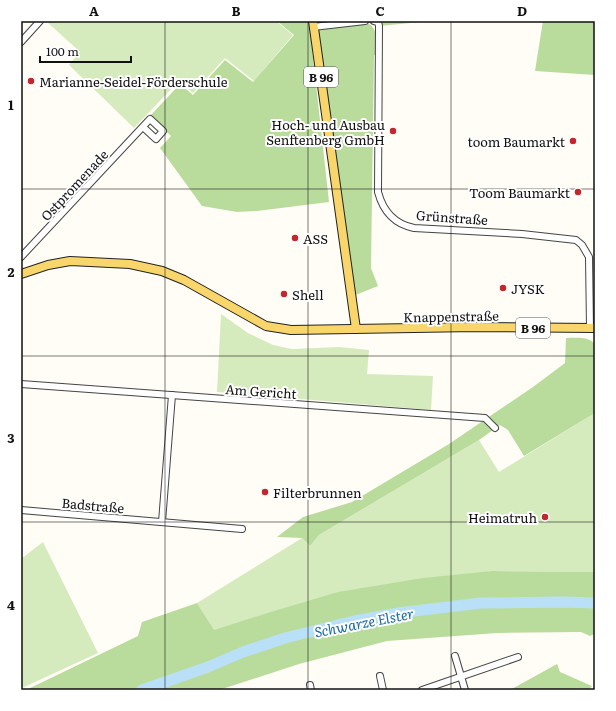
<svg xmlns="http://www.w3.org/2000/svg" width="616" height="711" font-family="Literata,serif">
<rect width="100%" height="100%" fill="#fffdf5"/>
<g fill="#d5ebbd">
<path d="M46,21H276L293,35L254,81L225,58L193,93L179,81L134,128L69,65L80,52Z"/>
<path d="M221,314L248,333L273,345L292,349L339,347L369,350L367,374L433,376L431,410L217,392Z"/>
<path d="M595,413V572L492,571L264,614L214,631L197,603L302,538L310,546L319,535L479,440L499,472Z"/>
<path d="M43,542L98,653L22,688L21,690V559Z"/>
</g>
<g fill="#b9dc9c">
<path d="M277,21H309L329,202L257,211L237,212L202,206L160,148L171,136L150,116L180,84L193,95L225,60L253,82L294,35Z"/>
<path d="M380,21H431L379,26Z"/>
<path d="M543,21H595V75L535,71Z"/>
<path d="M366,22C380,30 376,41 376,55H374L371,268L378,286L353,296L316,28Z"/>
<path d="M566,338C576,338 588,336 595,344V413L524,456L508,430L500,425L479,440L319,535L310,546L302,538L277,537L303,517L352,502L449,444L533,387L565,363Z"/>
<path d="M492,571L595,572V634L590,636L581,632L497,633L387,641L299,664L219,690H26L138,636L142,622L197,603L214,630L264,614L338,592L423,578Z"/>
<path d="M557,664L560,672L592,686L589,690H510Z"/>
</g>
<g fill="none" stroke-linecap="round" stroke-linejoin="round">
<path stroke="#b9e0f7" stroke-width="11" d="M142,690L208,667L243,652L285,638L354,621L398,613L481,603L563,602L595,603"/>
<defs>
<g id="minor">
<path d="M374,21L378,22L379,26L378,192C383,211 394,224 414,228L522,234L576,240L582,245L589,257L590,328"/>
<path d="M313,27L365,21"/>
<path d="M21,42L40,21"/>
<path d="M21,257L150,119L163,131L156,139L143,127"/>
<path d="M21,384L485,418L495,428"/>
<path d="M21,510L242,529"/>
<path d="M162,522L172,395"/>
<path d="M455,656L465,690"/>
<path d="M380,676L383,690"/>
<path d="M310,685L311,690"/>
<path d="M422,690L518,657"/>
</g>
<g id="major">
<path d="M313,21L356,329"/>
<path d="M21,274L48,265L70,261L130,264L162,271L184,280L266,326L291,330L475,327L595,328"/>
</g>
</defs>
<use href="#minor" stroke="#444" stroke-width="8"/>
<use href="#major" stroke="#222" stroke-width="10"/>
<use href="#minor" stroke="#fff" stroke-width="6"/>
<use href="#major" stroke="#f9d66b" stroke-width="8"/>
</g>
<path fill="none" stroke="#111" stroke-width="1" stroke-opacity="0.55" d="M165,21V690M308,21V690M451,21V690M21,189H595M21,356H595M21,522H595"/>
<g fill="#c4262e" stroke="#fff" stroke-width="1.5">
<circle cx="31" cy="81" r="4"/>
<circle cx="393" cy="131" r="4"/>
<circle cx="573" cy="141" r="4"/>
<circle cx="578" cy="192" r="4"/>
<circle cx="295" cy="238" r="4"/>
<circle cx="503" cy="288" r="4"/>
<circle cx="284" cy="294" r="4"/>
<circle cx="265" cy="492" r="4"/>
<circle cx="545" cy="517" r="4"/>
</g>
<g text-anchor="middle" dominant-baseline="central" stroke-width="4" stroke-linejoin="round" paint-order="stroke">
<g fill="#fff" stroke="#585858" stroke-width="1">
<rect x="304" y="67" width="34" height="20" rx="3"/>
<rect x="516" y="318" width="34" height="20" rx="3"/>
</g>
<g font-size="12" font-weight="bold" fill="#111">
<text x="321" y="77">B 96</text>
<text x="533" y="328">B 96</text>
</g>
<g font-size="13" fill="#111" stroke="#fff" text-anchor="start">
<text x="39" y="81">Marianne-Seidel-Förderschule</text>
<text x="385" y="124" text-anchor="end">Hoch- und Ausbau<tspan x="385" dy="15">Senftenberg GmbH</tspan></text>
<text x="565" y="141" text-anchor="end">toom Baumarkt</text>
<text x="570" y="192" text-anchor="end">Toom Baumarkt</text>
<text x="303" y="238">ASS</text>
<text x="511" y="288">JYSK</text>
<text x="292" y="294">Shell</text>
<text x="273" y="492">Filterbrunnen</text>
<text x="537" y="517" text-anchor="end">Heimatruh</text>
</g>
<g font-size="13" fill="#111" stroke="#fff">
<text transform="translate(74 185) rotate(-47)">Ostpromenade</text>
<text transform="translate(452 217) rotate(4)">Grünstraße</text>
<text transform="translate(451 316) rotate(-1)">Knappenstraße</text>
<text transform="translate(261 391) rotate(4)">Am Gericht</text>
<text transform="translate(93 505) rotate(5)">Badstraße</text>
</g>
<g font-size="14" font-style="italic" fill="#1768a6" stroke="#fff">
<text transform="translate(364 622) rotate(-11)">Schwarze Elster</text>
</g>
</g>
<rect width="616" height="711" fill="none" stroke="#ffffff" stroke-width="44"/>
<path d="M40 56v6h91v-6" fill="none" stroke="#111111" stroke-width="2"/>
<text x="46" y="56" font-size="12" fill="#111111" stroke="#ffffff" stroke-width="3" paint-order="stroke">100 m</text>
<rect x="22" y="22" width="572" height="667" fill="none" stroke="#111" stroke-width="1.5"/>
<g font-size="13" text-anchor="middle" font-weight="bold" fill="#111">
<text x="94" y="16">A</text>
<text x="236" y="16">B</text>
<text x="380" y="16">C</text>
<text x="522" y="16">D</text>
<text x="11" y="110">1</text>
<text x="11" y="277">2</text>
<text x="11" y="443">3</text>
<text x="11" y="610">4</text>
</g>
</svg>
